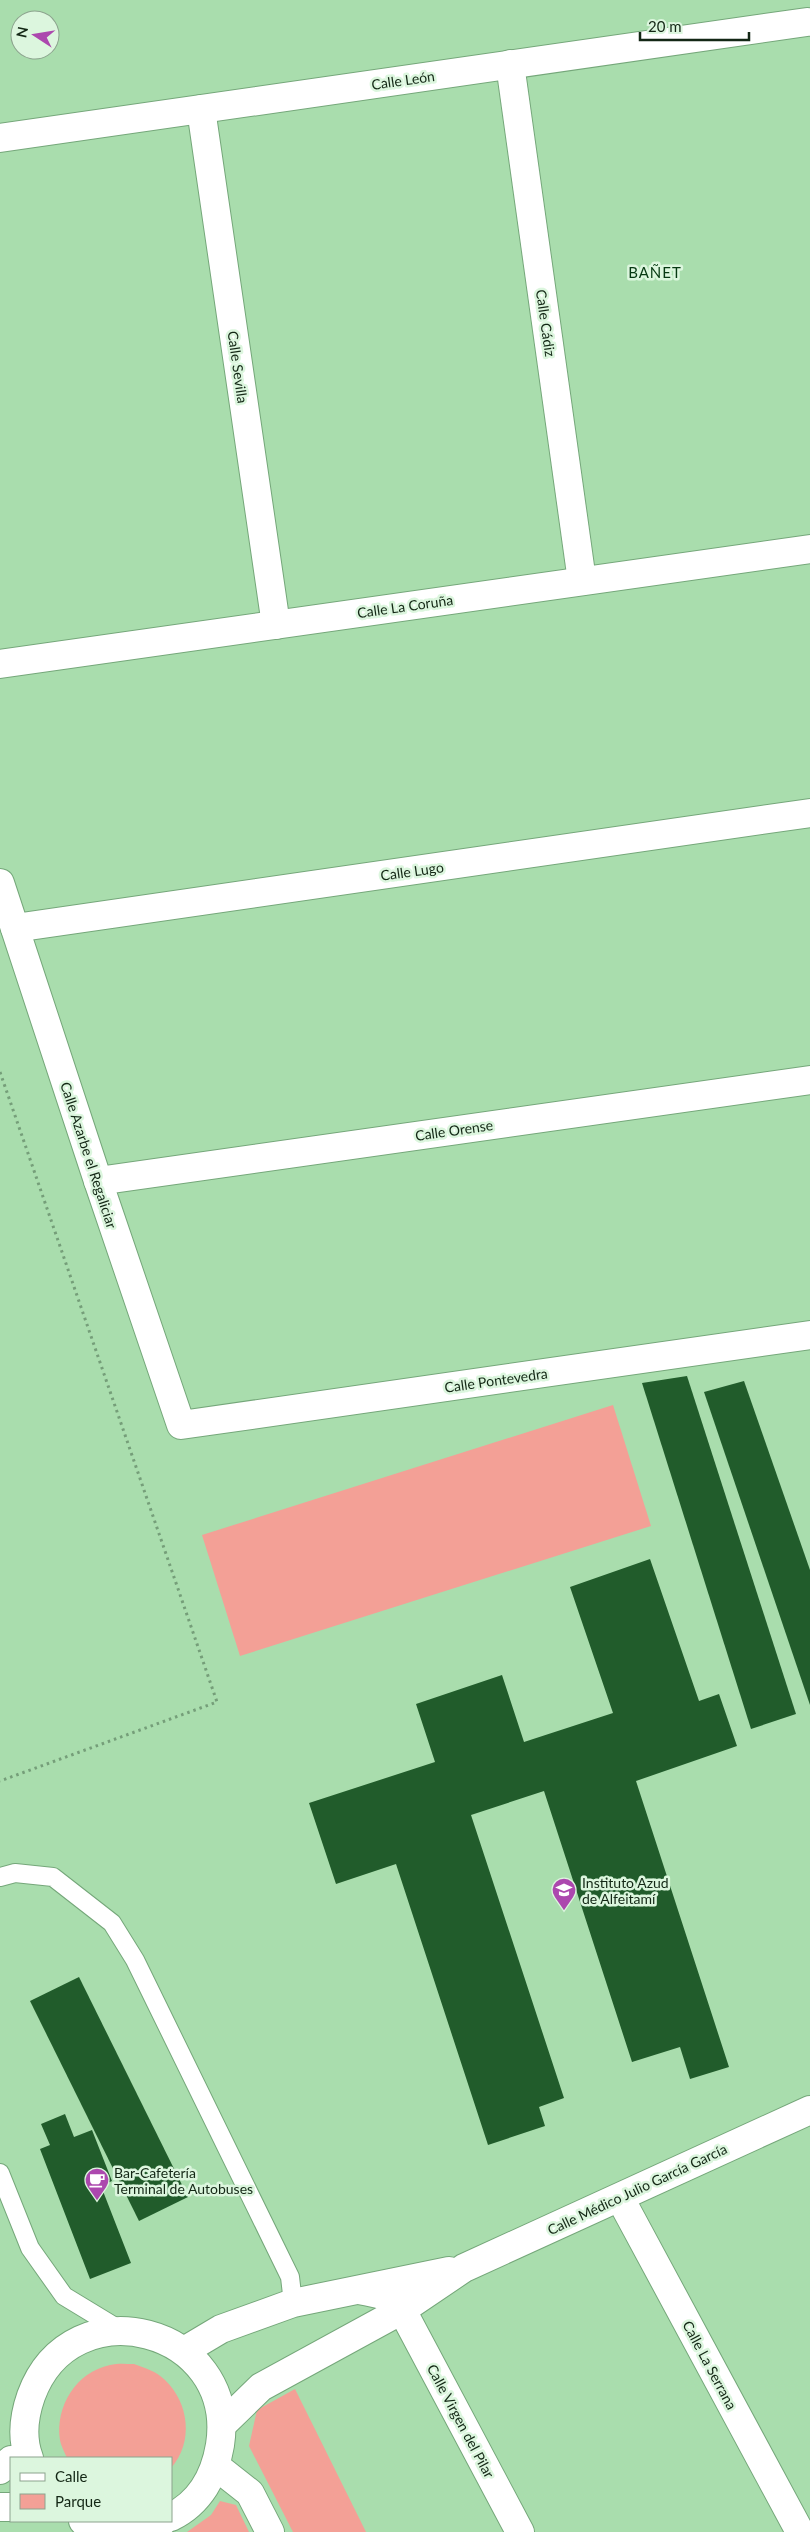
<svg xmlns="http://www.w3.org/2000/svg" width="810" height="2532" font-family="Lato,sans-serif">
<rect width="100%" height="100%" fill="#a9ddad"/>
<g fill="#f3a096">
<path d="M613,1405L651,1526L240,1656L202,1535Z"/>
<path d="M134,2364C145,2368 156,2371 165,2380C189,2403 194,2442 171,2468V2458H67C65,2453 61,2446 60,2440C55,2407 76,2372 110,2365C118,2363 126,2364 134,2364Z"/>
<path d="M295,2389L366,2532H293L249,2446L257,2410Z"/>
<path d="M220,2501L236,2505L249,2532H187L211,2515Z"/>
</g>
<g fill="#215c2b">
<path d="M687,1376L796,1714L751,1729L642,1383Z"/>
<path d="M744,1381L810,1570V1705L704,1392Z"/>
<path d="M650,1559L699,1701L719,1694L737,1746L636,1781L729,2067L690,2079L680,2047L632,2062L544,1791L471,1815L564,2098L539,2107L545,2126L488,2145L396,1864L336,1884L309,1803L435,1762L416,1704L502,1675L524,1742L613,1713L570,1587Z"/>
<path d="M79,1977L188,2197L139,2221L30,2001Z"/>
<path d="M65,2114L74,2137L92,2130L112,2181L101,2186L131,2263L90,2279L40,2149L50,2145L41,2124Z"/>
</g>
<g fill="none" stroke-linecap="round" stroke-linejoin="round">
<defs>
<g id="service">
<path d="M0,1877L15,1873L53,1877L112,1923L135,1960L290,2277L293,2303"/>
<path d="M0,2173L30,2248L64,2296L120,2330"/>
</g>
<g id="minor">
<path d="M510,64L582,581"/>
<path d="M201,109L276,625"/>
<path d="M0,138L807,22"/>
<path d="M0,664L810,549"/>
<path d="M0,883L98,1181L181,1425L810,1335"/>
<path d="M15,928L810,813"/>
<path d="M98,1181L810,1080"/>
<path d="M620,2198L800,2532"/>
<path d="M359,2290C377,2293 390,2295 402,2310L520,2532"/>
<path d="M184,2351L221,2329L293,2303L449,2271"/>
<path d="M223,2424L261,2387L402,2310L464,2268L810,2110"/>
<path d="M29,2458C21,2437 24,2416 31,2396C72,2284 238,2328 220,2445C215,2475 200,2503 171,2517"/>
<path d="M217,2467L250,2493L270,2532"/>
<path d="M0,2470L11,2460"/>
<path d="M0,2507H11"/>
<path d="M83,2521C107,2532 139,2532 163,2521"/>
</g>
</defs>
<use href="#service" stroke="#75a77a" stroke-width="20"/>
<use href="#minor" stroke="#75a77a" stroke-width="30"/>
<path stroke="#759e79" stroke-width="3" stroke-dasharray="2.5 4" stroke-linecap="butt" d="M0,1072L217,1702L0,1781"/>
<use href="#service" stroke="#fff" stroke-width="18"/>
<use href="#minor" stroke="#fff" stroke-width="28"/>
</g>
<defs>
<symbol id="school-pin" viewBox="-11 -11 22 30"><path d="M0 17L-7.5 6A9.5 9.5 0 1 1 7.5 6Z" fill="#ac48ae" stroke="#dcf6de"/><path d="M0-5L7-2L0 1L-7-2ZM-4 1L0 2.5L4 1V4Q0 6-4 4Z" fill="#fff"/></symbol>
<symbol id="cafe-pin" viewBox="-11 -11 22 30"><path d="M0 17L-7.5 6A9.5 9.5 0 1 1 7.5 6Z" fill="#ac48ae" stroke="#dcf6de"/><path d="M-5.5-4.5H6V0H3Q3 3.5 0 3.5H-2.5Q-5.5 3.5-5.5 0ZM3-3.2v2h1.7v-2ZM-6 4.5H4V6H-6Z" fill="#fff"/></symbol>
</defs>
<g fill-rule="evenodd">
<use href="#school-pin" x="550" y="1876" width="28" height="38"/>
<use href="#cafe-pin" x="83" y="2166" width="28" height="38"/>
</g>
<g text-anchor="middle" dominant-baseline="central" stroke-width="5" stroke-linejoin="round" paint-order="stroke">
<g font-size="14" fill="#132715" stroke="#dcf6de">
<text transform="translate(403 80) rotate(-8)">Calle León</text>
<text transform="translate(546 323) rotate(82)">Calle Cádiz</text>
<text transform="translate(238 367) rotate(82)">Calle Sevilla</text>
<text transform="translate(405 606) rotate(-8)">Calle La Coruña</text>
<text transform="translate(412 871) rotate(-8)">Calle Lugo</text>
<text transform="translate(454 1130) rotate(-8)">Calle Orense</text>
<text transform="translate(89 1155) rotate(72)">Calle Azarbe el Regaliciar</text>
<text transform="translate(496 1380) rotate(-8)">Calle Pontevedra</text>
<text transform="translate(637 2189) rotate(-25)">Calle Médico Julio García García</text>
<text transform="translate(710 2365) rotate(62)">Calle La Serrana</text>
<text transform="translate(461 2421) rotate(62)">Calle Virgen del Pilar</text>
</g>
<g font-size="14" fill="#132715" stroke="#dcf6de" text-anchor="start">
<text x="582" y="1882">Instituto Azud<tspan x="582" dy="16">de Alfeitamí</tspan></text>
<text x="114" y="2172">Bar-Cafetería<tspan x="114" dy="16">Terminal de Autobuses</tspan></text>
</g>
<g font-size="15" letter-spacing="1" fill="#063912" stroke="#dcf6de">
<text x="655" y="272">BAÑET</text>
</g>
</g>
<rect x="10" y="2457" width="162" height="65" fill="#dcf6de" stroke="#8ca38e"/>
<rect x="20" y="2473" width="25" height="8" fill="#ffffff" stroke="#8ca38e"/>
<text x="55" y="2482" font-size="15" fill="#132715">Calle</text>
<rect x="20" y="2494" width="25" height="15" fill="#f3a096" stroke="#8ca38e"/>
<text x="55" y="2507" font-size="15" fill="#132715">Parque</text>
<g transform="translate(35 35) rotate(282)"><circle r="24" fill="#dcf6de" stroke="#8ca38e"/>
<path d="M0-4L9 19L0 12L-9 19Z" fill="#ac48ae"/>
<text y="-8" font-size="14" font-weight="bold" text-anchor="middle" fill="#132715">N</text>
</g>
<path d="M640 32v8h109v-8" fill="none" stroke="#132715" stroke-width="2.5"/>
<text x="648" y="32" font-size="15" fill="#132715" stroke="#dcf6de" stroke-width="4" paint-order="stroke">20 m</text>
</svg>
